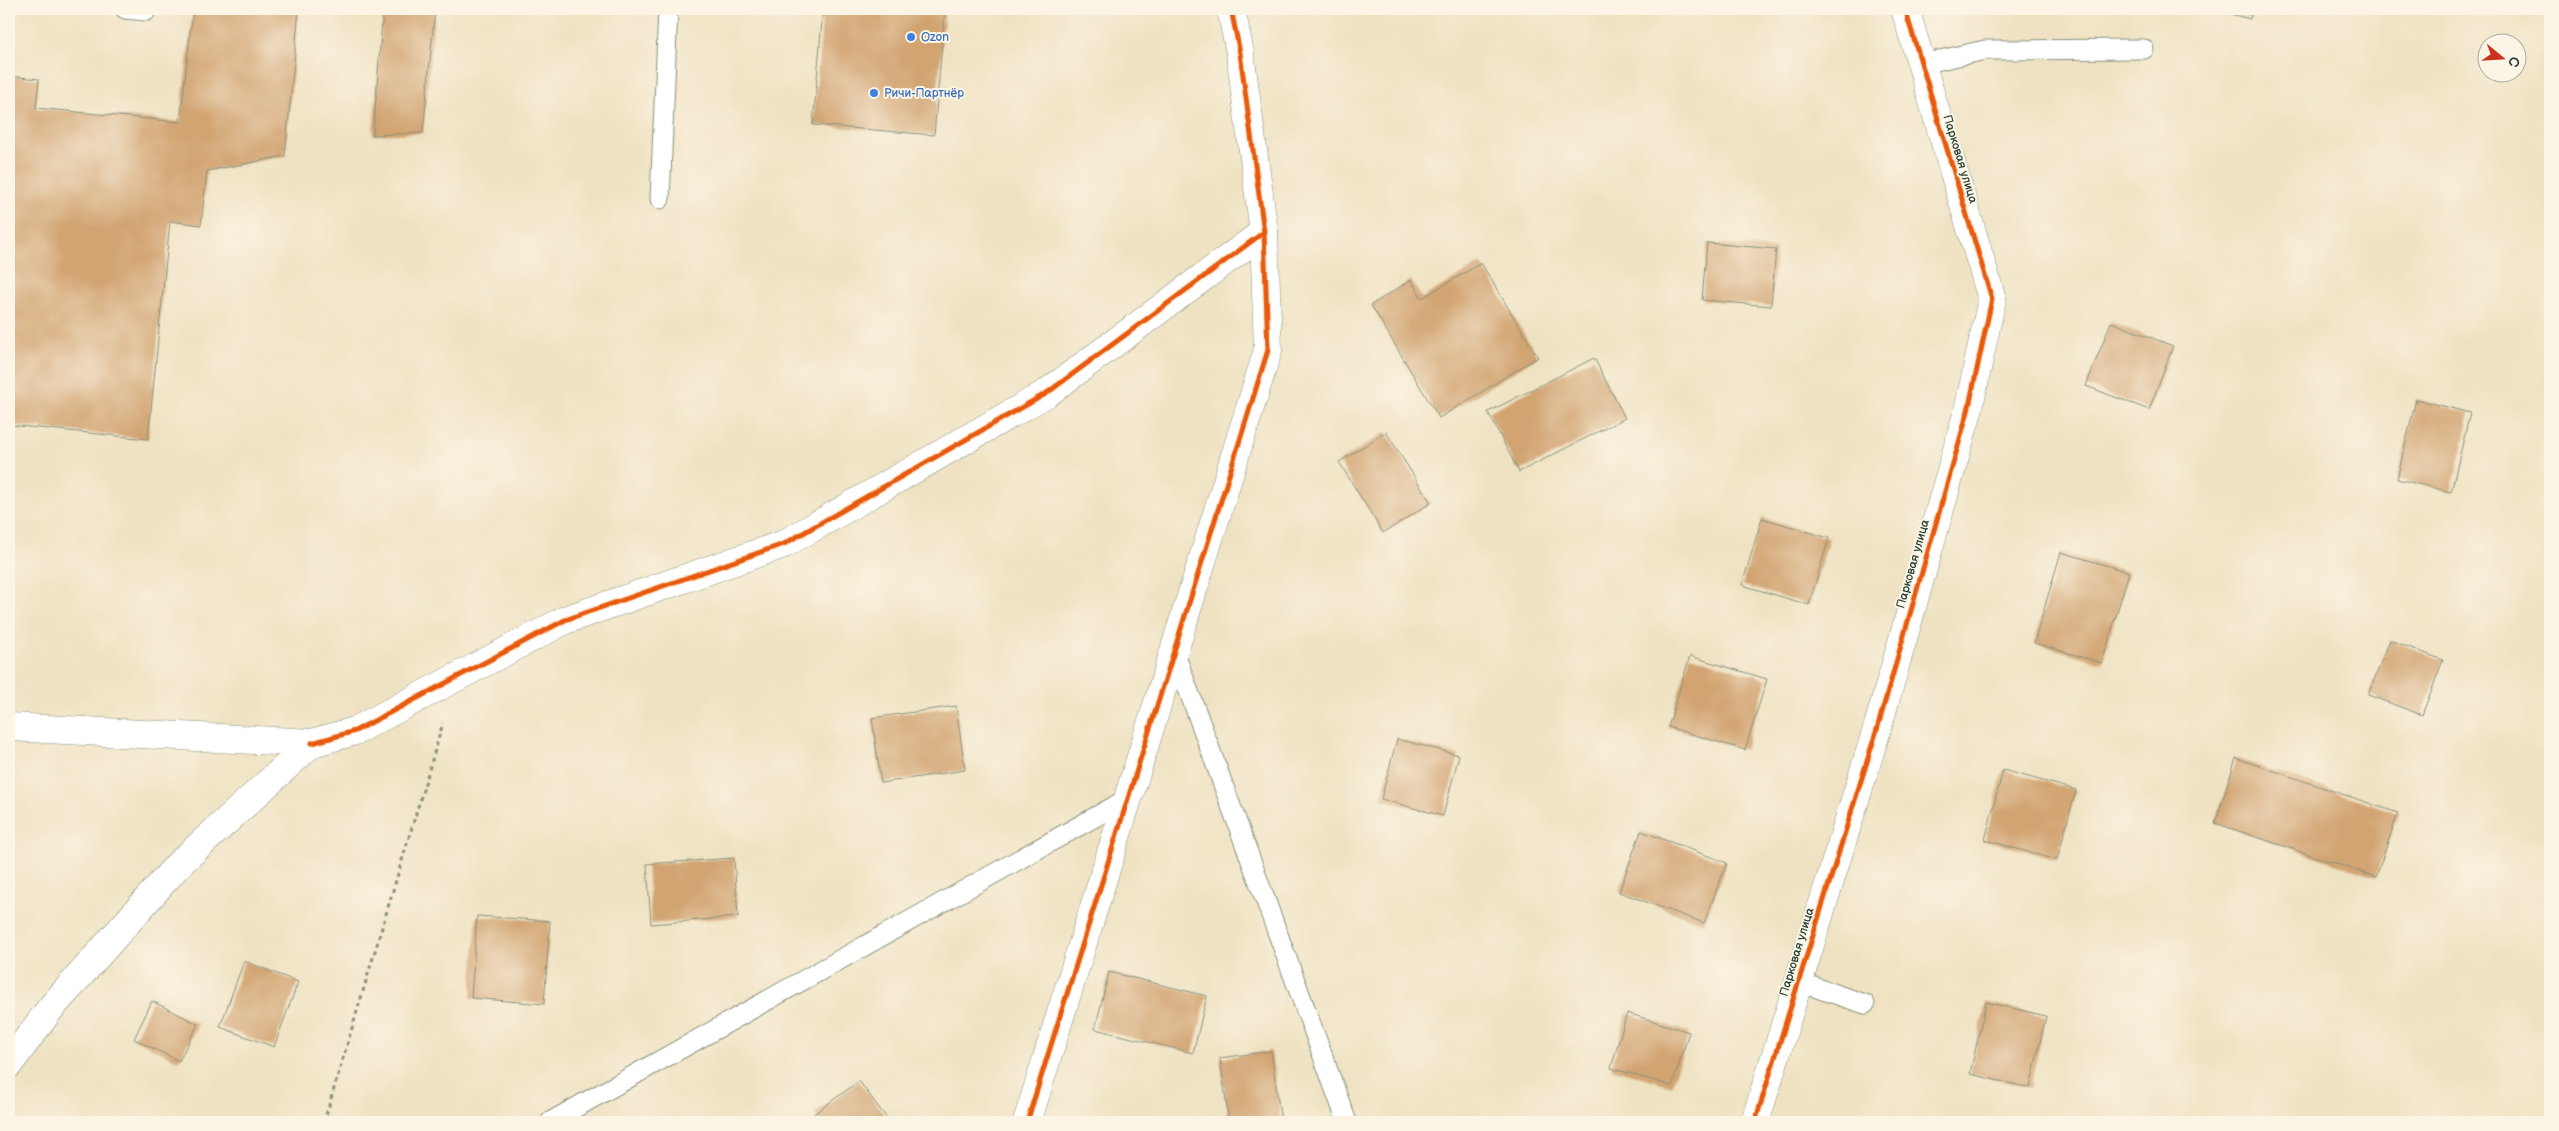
<svg xmlns="http://www.w3.org/2000/svg" width="2559" height="1131" font-family="'Balsamiq Sans',sans-serif">
<rect width="100%" height="100%" fill="#fcf5e5"/>
<filter id="ink" filterUnits="userSpaceOnUse"><feTurbulence type="fractalNoise" baseFrequency=".02" numOctaves="2"/><feDisplacementMap in="SourceGraphic" scale="10" xChannelSelector="R" yChannelSelector="G"/><feConvolveMatrix kernelMatrix="1 2 1 2 8 2 1 2 1" color-interpolation-filters="sRGB"/></filter>
<filter id="wash" filterUnits="userSpaceOnUse"><feTurbulence type="fractalNoise" baseFrequency=".0096" numOctaves="4" result="noise"/><feDisplacementMap in="SourceGraphic" scale="20" xChannelSelector="R" yChannelSelector="G"/><feGaussianBlur stdDeviation="1.12" result="paint"/><feColorMatrix in="noise" values="0 0 0 0 0 0 0 0 0 0 0 0 0 0 0 0 0 1.4 0 .05"/><feComposite in="paint" operator="in"/></filter>
<g filter="url(#wash)">
<rect width="100%" height="100%" fill="#efe2c2"/>
<g id="blocks">
<g fill="#d2a472">
<path d="M193,9H299L285,156L207,171L201,225L170,221L148,439L9,425V76L39,79L36,108L180,122Z"/>
<path d="M383,9H435L423,133L373,135Z"/>
<path d="M823,9H945L934,135L813,125Z"/>
<path d="M2211,9H2253L2250,19Z"/>
<path d="M1707,243L1776,249L1771,306L1702,300Z"/>
<path d="M1481,263L1538,357L1439,418L1371,305L1411,280L1422,298Z"/>
<path d="M2111,322L2173,346L2149,410L2086,386Z"/>
<path d="M1594,358L1625,418L1519,472L1488,412Z"/>
<path d="M2416,399L2470,413L2451,492L2397,479Z"/>
<path d="M1386,432L1431,503L1383,533L1339,462Z"/>
<path d="M1762,518L1829,538L1809,605L1742,585Z"/>
<path d="M2061,552L2129,572L2102,663L2034,643Z"/>
<path d="M2390,640L2443,660L2422,715L2368,695Z"/>
<path d="M1690,656L1767,679L1745,750L1668,727Z"/>
<path d="M956,706L965,770L881,783L872,718Z"/>
<path d="M1397,739L1459,755L1443,816L1381,799Z"/>
<path d="M2236,758L2398,813L2376,877L2215,823Z"/>
<path d="M2003,770L2076,790L2057,860L1985,840Z"/>
<path d="M1641,831L1727,863L1704,923L1619,892Z"/>
<path d="M734,858L738,917L651,924L647,864Z"/>
<path d="M477,916L550,921L544,1004L471,998Z"/>
<path d="M244,961L298,982L274,1047L220,1027Z"/>
<path d="M1109,972L1207,996L1193,1053L1095,1029Z"/>
<path d="M152,1001L198,1024L179,1061L134,1039Z"/>
<path d="M1986,1002L2046,1016L2030,1088L1970,1074Z"/>
<path d="M1627,1013L1689,1032L1672,1086L1611,1068Z"/>
<path d="M1271,1051L1281,1122H1229L1220,1058Z"/>
<path d="M859,1081L888,1120L885,1122H820L814,1114Z"/>
</g>
</g>
</g>
<g filter="url(#ink)">
<use href="#blocks" fill-opacity="0" stroke="#87907b" stroke-width="1"/>
<g fill="none" stroke-linecap="round" stroke-linejoin="round">
<defs>
<g id="lane">
<path d="M125,9L146,11L147,9"/>
<path d="M1922,64L1985,50L2144,49"/>
<path d="M660,199L668,9"/>
<path d="M1174,651L1347,1122"/>
<path d="M1799,982L1865,1004"/>
<path d="M550,1122L1129,798"/>
</g>
<g id="street">
<path d="M9,727L312,743L178,865L50,1009L9,1064"/>
<path d="M312,743L355,731L565,620L784,544L1047,393L1264,232"/>
<path d="M1027,1122L1268,350L1264,232L1240,53L1231,9"/>
<path d="M1755,1122L1878,726L1968,411L1992,299L1905,9"/>
</g>
</defs>
<use href="#lane" stroke="#87907b" stroke-width="21"/>
<use href="#street" stroke="#87907b" stroke-width="29"/>
<path stroke="#87907b" stroke-width="3" stroke-dasharray="4 4" stroke-linecap="butt" d="M324,1122L443,723"/>
<use href="#lane" stroke="#fff" stroke-width="19"/>
<use href="#street" stroke="#fff" stroke-width="28"/>
<defs>
<g id="cycleway">
<path d="M312,743L355,731L565,620L784,544L1047,393L1264,232"/>
<path d="M1027,1122L1268,350L1264,232L1240,53L1231,9"/>
<path d="M1755,1122L1878,726L1968,411L1992,299L1905,9"/>
</g>
</defs>
<use href="#cycleway" stroke="#fcf5e5" stroke-width="8"/>
<use href="#cycleway" stroke="#e8590c" stroke-width="5"/>
</g>
</g>
<g fill="#3f7fe0" stroke="#fcf5e5" stroke-width="2">
<circle cx="911" cy="37" r="5"/>
<circle cx="874" cy="93" r="5"/>
</g>
<g text-anchor="middle" dominant-baseline="central" stroke-width="4" stroke-linejoin="round" paint-order="stroke">
<g font-size="12" fill="#366cbe" stroke="#fcf5e5" text-anchor="start">
<text x="921" y="37">Ozon</text>
<text x="884" y="93">Ричи-Партнёр</text>
</g>
<g font-size="12" fill="#1f3d34" stroke="#fcf5e5">
<text transform="translate(1960 159) rotate(73)">Парковая улица</text>
<text transform="translate(1913 564) rotate(-74)">Парковая улица</text>
<text transform="translate(1797 952) rotate(-73)">Парковая улица</text>
</g>
</g>
<rect width="2559" height="1131" fill="none" stroke="#fcf5e5" stroke-width="30"/>
<g transform="translate(2502 58) rotate(108)"><circle r="24" fill="#fcf5e5" stroke="#a4ab9e"/>
<path d="M0-4L9 19L0 12L-9 19Z" fill="#c8321e"/>
<text y="-8" font-size="14" font-weight="bold" text-anchor="middle" fill="#1f3d34">С</text>
</g>
</svg>
